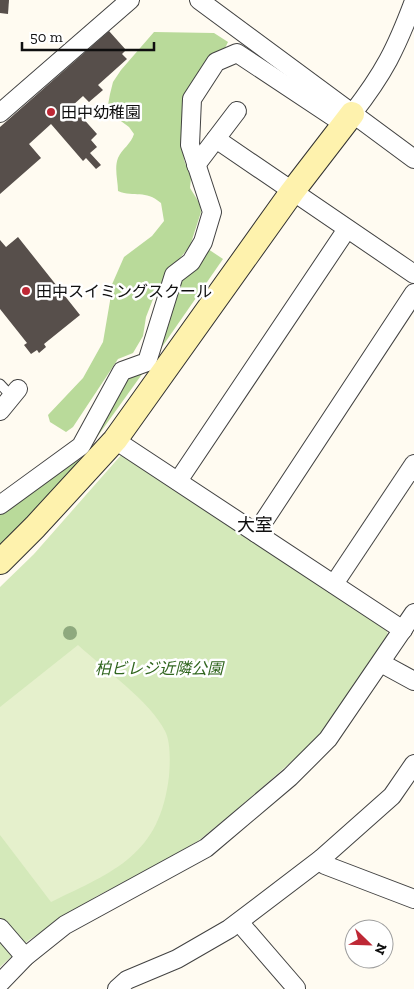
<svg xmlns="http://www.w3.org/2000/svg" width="414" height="989" font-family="'Zilla Slab','Noto Sans JP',serif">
<rect width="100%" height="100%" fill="#fffbf1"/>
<path fill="#d4e9ba" d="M122,454L387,630L388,637L341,708L315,741L234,812L198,841L148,870L97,896L29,940L0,967V587L34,554Z"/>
<g fill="#b9da9a">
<path d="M154,32L214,33L228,42L223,52L185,101L182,127L184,160L191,178L190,188L200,204L201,212L190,246L166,275L155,294L146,317L143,336L133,353L118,359L73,427L66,432L50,422L48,415L83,378L103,342L110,301V289L124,257L152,236L164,221L161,203C145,189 135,198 118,191C118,181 114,168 118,158C122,149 131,144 134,134L129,127L110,113L108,105L110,94L113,82L121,70Z"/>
<path d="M205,247L223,259L155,357L178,278Z"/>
<path d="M145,370L92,444L125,374Z"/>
<path d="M73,457L79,461L61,485L0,545V509Z"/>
</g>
<path fill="#e5f0cc" d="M78,645C103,668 151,702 165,731C171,742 170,764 169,776C160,855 115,871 51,902L0,835V707Z"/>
<g fill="#574f4b">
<path d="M0,0H9L8,14L0,13Z"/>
<path d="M109,31L126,50L122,54L127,59L98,85L103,90L89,102L83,96L72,106L97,134L91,140L97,147L90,153L101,165L96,169L86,158L83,161L51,124L29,144L41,158L0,194V127Z"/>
<path d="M18,237L80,315L44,344L46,347L39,353L37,350L31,354L24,345L27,343L0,309V240L6,247Z"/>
</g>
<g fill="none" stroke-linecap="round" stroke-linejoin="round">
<defs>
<path id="lane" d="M0,384L12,397"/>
<g id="street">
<path d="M199,0L414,159"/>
<path d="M0,113L130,0"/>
<path d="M352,114C384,73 396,49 414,1"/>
<path d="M216,139L414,274"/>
<path d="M196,165L237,111"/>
<path d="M0,411L18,389"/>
<path d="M115,440L403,630"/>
<path d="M178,481L347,229"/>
<path d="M0,505L81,446L122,371L147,362L174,275L191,262L203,242L212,212L190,145L192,99L216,62L237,53L344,124"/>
<path d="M256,533L414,293"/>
<path d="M334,584L414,464"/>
<path d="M381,663L414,681"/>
<path d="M321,859L325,865L414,899"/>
<path d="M239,922L296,988L294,989"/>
<path d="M0,928L25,957"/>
<path d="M0,983L25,957L65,925L206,848L290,777L328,739L414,613"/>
<path d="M117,989L127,980L177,959L229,929L321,859L392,796L414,764"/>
</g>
<path id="secondary" d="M0,562L35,527L115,440L292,192L352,114"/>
</defs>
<use href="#lane" stroke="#424242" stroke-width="11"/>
<use href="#street" stroke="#424242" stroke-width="20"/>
<use href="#secondary" stroke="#313131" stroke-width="26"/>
<use href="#lane" stroke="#fff" stroke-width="9"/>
<use href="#street" stroke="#fff" stroke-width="18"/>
<use href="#secondary" stroke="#fef2ad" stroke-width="24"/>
</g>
<circle fill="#8ea97e" cx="70" cy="633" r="7"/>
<g fill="#be2835" stroke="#fff" stroke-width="2">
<circle cx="51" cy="112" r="5"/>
<circle cx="26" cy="291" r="5"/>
</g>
<g text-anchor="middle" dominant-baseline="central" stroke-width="5" stroke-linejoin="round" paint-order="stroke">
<g font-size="16" fill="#0f0f0f" stroke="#fff" text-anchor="start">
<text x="61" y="112">田中幼稚園</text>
<text x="36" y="291">田中スイミングスクール</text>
</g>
<g font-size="16" font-style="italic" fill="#31661f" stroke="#fff">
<text x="159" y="668">柏ビレジ近隣公園</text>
</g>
<g font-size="18" fill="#0f0f0f" stroke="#fff">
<text x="255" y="525">大室</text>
</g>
</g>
<g transform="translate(369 944) rotate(113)"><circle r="24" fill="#ffffff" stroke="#9f9f9f"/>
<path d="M0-4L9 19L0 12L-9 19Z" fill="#be2835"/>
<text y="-8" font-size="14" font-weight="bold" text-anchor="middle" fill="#0f0f0f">N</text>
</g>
<path d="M22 42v8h132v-8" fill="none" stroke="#0f0f0f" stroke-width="2.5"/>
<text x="30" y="42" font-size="15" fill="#0f0f0f" stroke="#ffffff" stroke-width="4" paint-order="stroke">50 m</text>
</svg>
